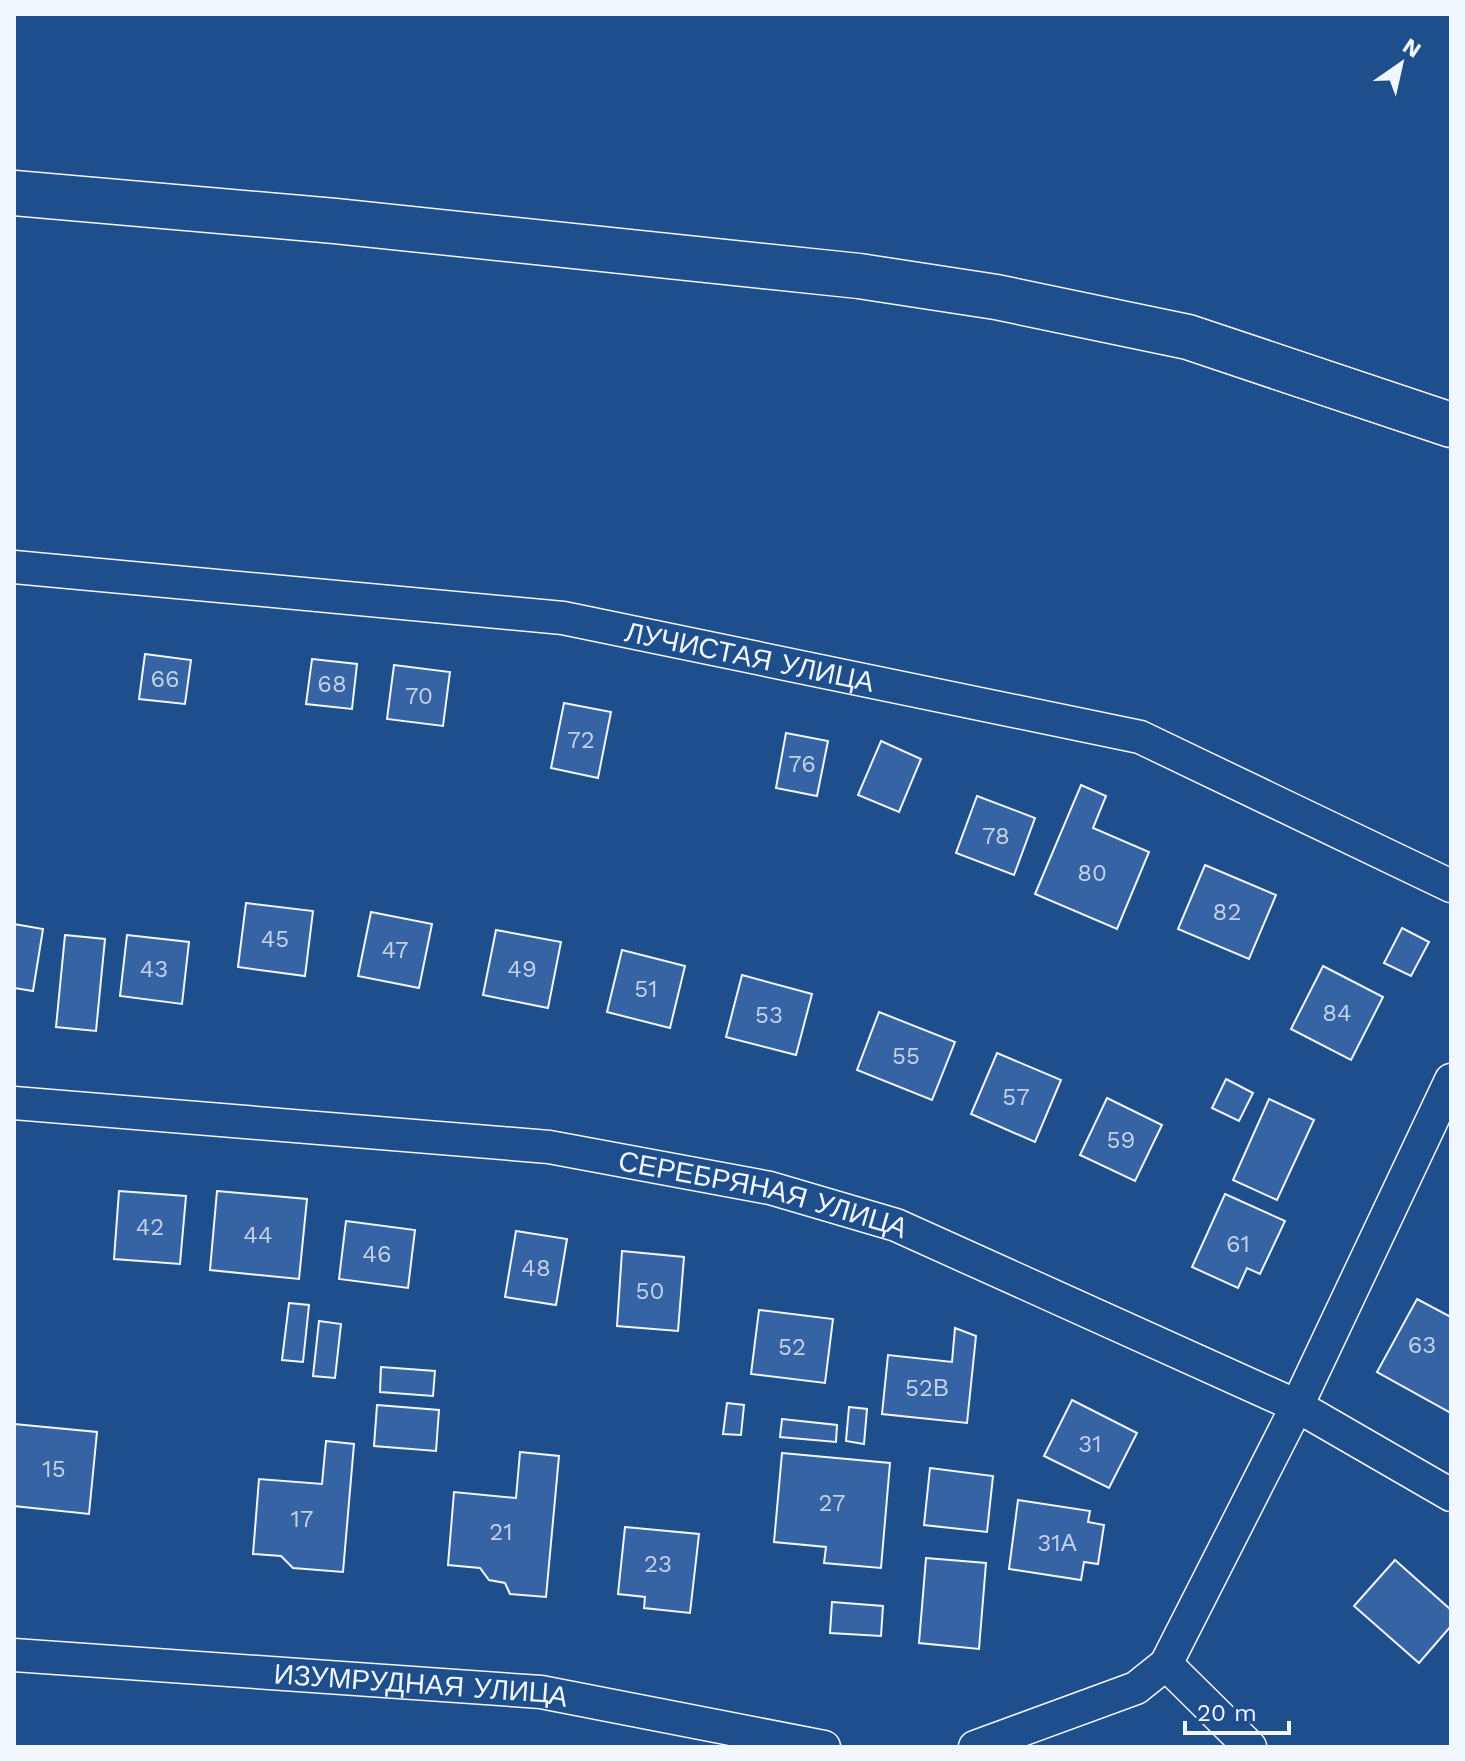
<svg xmlns="http://www.w3.org/2000/svg" width="1465" height="1761" font-family="'Work Sans',sans-serif">
<rect width="100%" height="100%" fill="#1f4e8c"/>
<g fill="#3563a3" stroke="#f2f6ff" stroke-width="2">
<path d="M145,654L191,660L185,704L139,699Z"/>
<path d="M312,659L357,664L352,709L306,704Z"/>
<path d="M394,665L450,672L443,726L387,719Z"/>
<path d="M564,703L611,712L598,778L551,768Z"/>
<path d="M786,733L828,741L817,796L776,788Z"/>
<path d="M881,741L921,759L899,812L858,795Z"/>
<path d="M1081,785L1106,796L1093,828L1149,852L1117,929L1035,894Z"/>
<path d="M977,796L1035,818L1014,875L956,853Z"/>
<path d="M1205,865L1276,895L1249,959L1178,929Z"/>
<path d="M246,903L313,911L305,976L238,967Z"/>
<path d="M371,912L432,924L419,988L358,976Z"/>
<path d="M14,924L43,929L33,991L14,988Z"/>
<path d="M1402,928L1429,942L1411,976L1384,963Z"/>
<path d="M496,930L561,942L548,1008L483,995Z"/>
<path d="M65,935L105,939L96,1031L56,1027Z"/>
<path d="M127,935L189,942L182,1004L120,996Z"/>
<path d="M622,950L685,966L670,1028L607,1012Z"/>
<path d="M1323,966L1383,997L1351,1060L1291,1029Z"/>
<path d="M742,975L812,994L796,1055L726,1037Z"/>
<path d="M879,1012L955,1042L932,1100L857,1070Z"/>
<path d="M997,1053L1061,1080L1035,1142L971,1114Z"/>
<path d="M1226,1079L1253,1093L1239,1121L1212,1108Z"/>
<path d="M1107,1098L1162,1125L1135,1181L1080,1155Z"/>
<path d="M1269,1099L1314,1120L1277,1200L1233,1180Z"/>
<path d="M119,1191L186,1196L180,1264L114,1259Z"/>
<path d="M217,1191L307,1199L299,1279L210,1270Z"/>
<path d="M1225,1194L1285,1221L1260,1274L1247,1268L1238,1288L1192,1267Z"/>
<path d="M346,1221L415,1230L408,1288L339,1279Z"/>
<path d="M516,1231L567,1239L556,1305L505,1297Z"/>
<path d="M622,1251L684,1257L678,1331L617,1326Z"/>
<path d="M1417,1299L1451,1317V1413L1377,1372Z"/>
<path d="M289,1303L309,1305L303,1362L282,1360Z"/>
<path d="M759,1310L833,1319L825,1383L751,1374Z"/>
<path d="M319,1321L341,1324L335,1378L313,1376Z"/>
<path d="M955,1328L976,1336L967,1423L882,1414L888,1355L952,1362Z"/>
<path d="M381,1367L435,1371L433,1396L380,1392Z"/>
<path d="M1072,1400L1137,1433L1109,1488L1044,1456Z"/>
<path d="M727,1403L744,1405L741,1435L723,1434Z"/>
<path d="M377,1405L439,1410L436,1451L374,1446Z"/>
<path d="M849,1407L867,1409L864,1444L846,1441Z"/>
<path d="M782,1419L837,1425L836,1442L780,1437Z"/>
<path d="M14,1424L97,1432L89,1514L14,1506Z"/>
<path d="M326,1441L354,1444L343,1572L293,1568L281,1556L253,1554L259,1479L322,1484Z"/>
<path d="M520,1452L559,1456L546,1597L510,1594L505,1583L489,1580L480,1568L448,1565L454,1492L516,1498Z"/>
<path d="M782,1453L890,1463L881,1568L824,1563L826,1547L774,1542Z"/>
<path d="M930,1468L993,1476L987,1532L924,1525Z"/>
<path d="M1018,1500L1090,1511L1088,1522L1104,1525L1098,1564L1084,1562L1081,1580L1009,1569Z"/>
<path d="M625,1527L699,1534L690,1613L644,1608L645,1597L618,1594Z"/>
<path d="M926,1558L986,1563L979,1649L919,1643Z"/>
<path d="M1395,1560L1451,1610V1626L1419,1663L1354,1606Z"/>
<path d="M832,1602L883,1606L881,1636L830,1633Z"/>
</g>
<g fill="none" stroke-linecap="round" stroke-linejoin="round">
<defs>
<g id="minor">
<path id="s1" d="M14,567L563,618L1140,737L1451,886"/>
<path id="s2" d="M14,1103L549,1147L770,1188L896,1225L1297,1406L1451,1495"/>
<path id="s3" d="M14,1655L541,1692L824,1747"/>
<path d="M1166,1664L1250,1747"/>
<path d="M975,1747L1136,1688L1166,1664L1297,1406L1451,1080"/>
</g>
<path id="secondary" d="M14,193L335,221L859,276L996,297L1188,337L1451,425"/>
</defs>
<use href="#minor" stroke="#f2f6ff" stroke-width="35"/>
<use href="#secondary" stroke="#f2f6ff" stroke-width="47"/>
<use href="#minor" stroke="#1f4e8c" stroke-width="32"/>
<use href="#secondary" stroke="#1f4e8c" stroke-width="44"/>
</g>
<g text-anchor="middle" dominant-baseline="central" stroke-width="6" stroke-linejoin="round" paint-order="stroke">
<g font-size="24" fill="#c3d1e8">
<text x="165" y="679">66</text>
<text x="332" y="684">68</text>
<text x="419" y="696">70</text>
<text x="581" y="740">72</text>
<text x="802" y="764">76</text>
<text x="996" y="836">78</text>
<text x="1092" y="873">80</text>
<text x="1227" y="912">82</text>
<text x="275" y="939">45</text>
<text x="395" y="950">47</text>
<text x="154" y="969">43</text>
<text x="522" y="969">49</text>
<text x="646" y="989">51</text>
<text x="1337" y="1013">84</text>
<text x="769" y="1015">53</text>
<text x="906" y="1056">55</text>
<text x="1016" y="1097">57</text>
<text x="1121" y="1140">59</text>
<text x="150" y="1227">42</text>
<text x="258" y="1235">44</text>
<text x="1238" y="1244">61</text>
<text x="377" y="1254">46</text>
<text x="536" y="1268">48</text>
<text x="650" y="1291">50</text>
<text x="1422" y="1345">63</text>
<text x="792" y="1347">52</text>
<text x="927" y="1388">52В</text>
<text x="1090" y="1444">31</text>
<text x="54" y="1469">15</text>
<text x="832" y="1503">27</text>
<text x="302" y="1519">17</text>
<text x="501" y="1532">21</text>
<text x="1057" y="1543">31А</text>
<text x="658" y="1564">23</text>
</g>
<g font-size="28" fill="#f2f6ff" stroke="#1f4e8c">
<text stroke="none"><textPath href="#s1" startOffset="742">ЛУЧИСТАЯ УЛИЦА</textPath></text>
<text stroke="none"><textPath href="#s2" startOffset="756">СЕРЕБРЯНАЯ УЛИЦА</textPath></text>
<text stroke="none"><textPath href="#s3" startOffset="408">ИЗУМРУДНАЯ УЛИЦА</textPath></text>
</g>
</g>
<rect width="1465" height="1761" fill="none" stroke="#f2f6ff" stroke-width="32"/>
<g transform="translate(1401 64) rotate(34)" stroke="#1f4e8c" stroke-width="6" paint-order="stroke">
<path d="M0-6L14 30L0 20L-14 30Z" fill="#f2f6ff"/>
<text y="-12" font-size="22" font-weight="bold" text-anchor="middle" fill="#f2f6ff">N</text>
</g>
<path d="M1185 1721v12h104v-12" fill="none" stroke="#f2f6ff" stroke-width="4"/>
<text x="1197" y="1721" font-size="24" fill="#f2f6ff" stroke="#1f4e8c" stroke-width="6" paint-order="stroke">20 m</text>
</svg>
